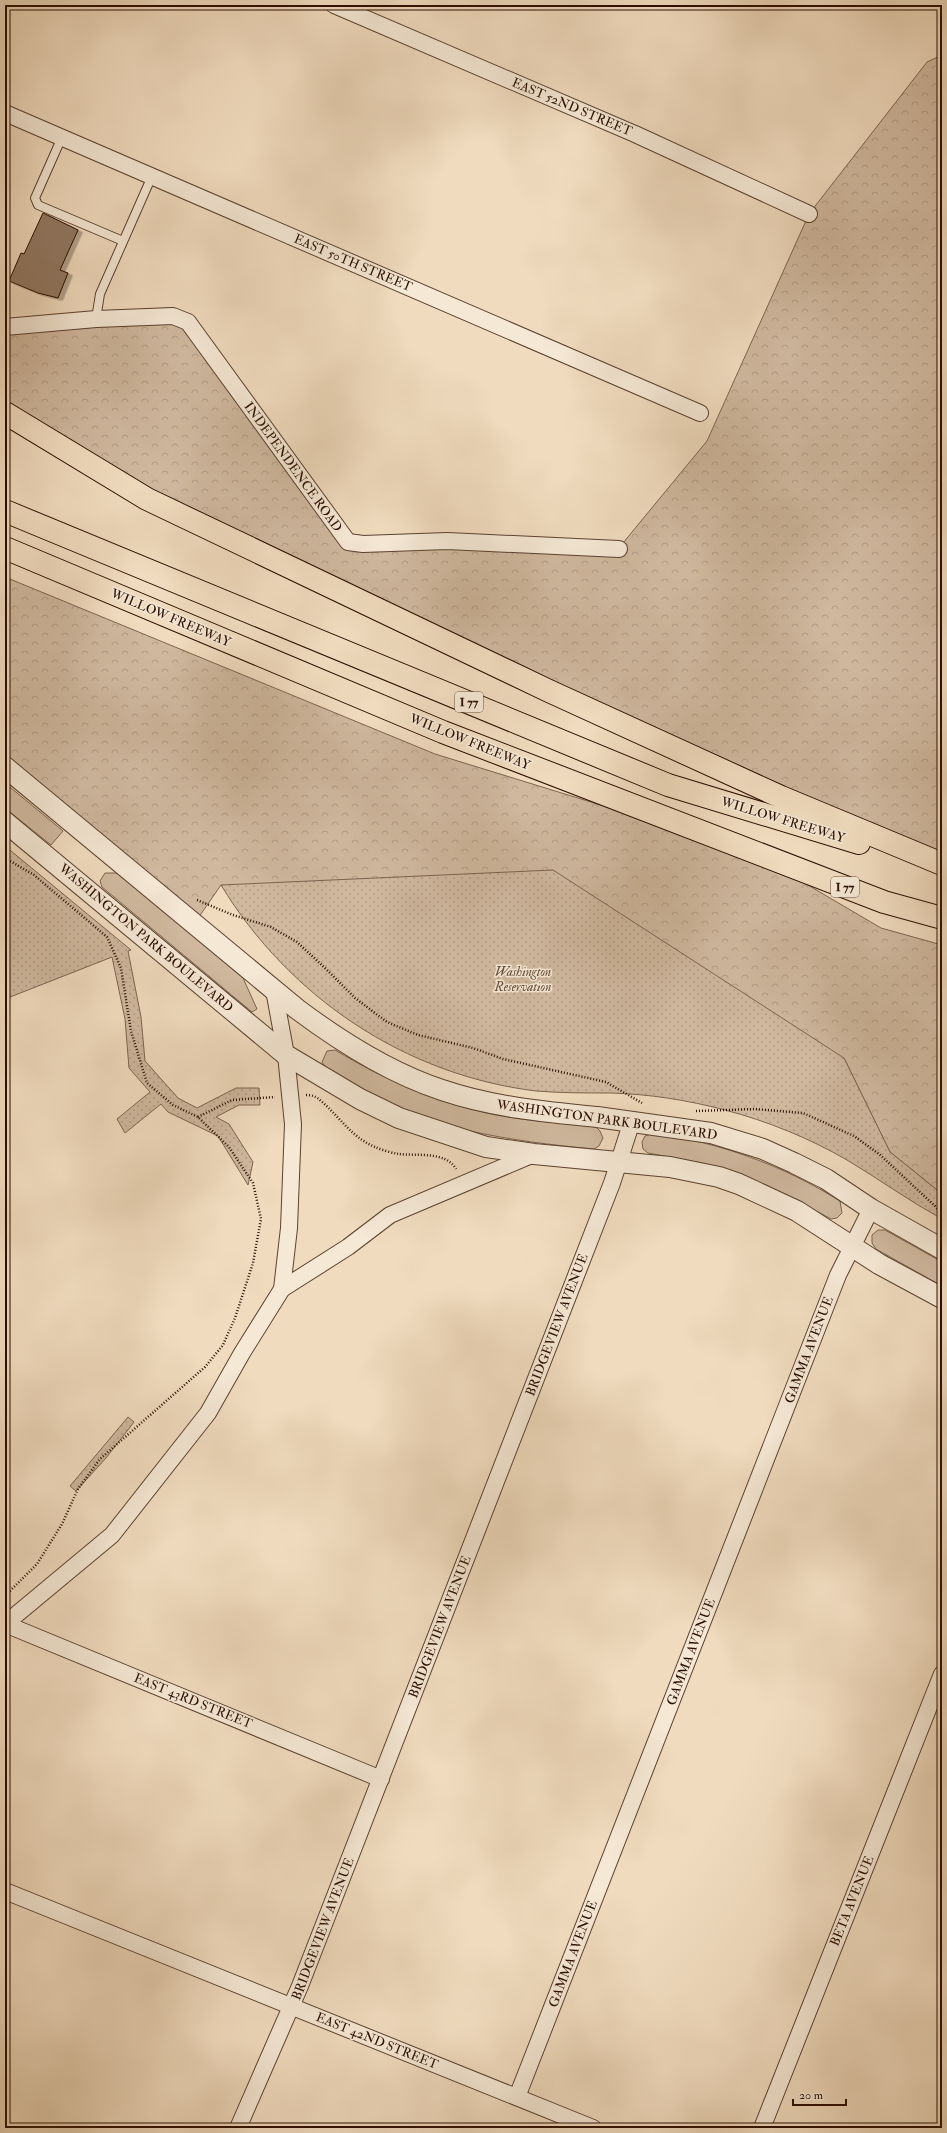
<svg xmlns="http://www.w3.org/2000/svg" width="947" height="2133" font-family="'IM FELL Double Pica',serif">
<defs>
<pattern id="forest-crowns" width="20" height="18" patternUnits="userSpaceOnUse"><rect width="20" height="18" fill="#cfb89e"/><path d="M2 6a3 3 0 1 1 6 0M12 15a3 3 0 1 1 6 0" fill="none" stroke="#b29d86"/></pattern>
<pattern id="park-dots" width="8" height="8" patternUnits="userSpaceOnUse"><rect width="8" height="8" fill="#cfb89e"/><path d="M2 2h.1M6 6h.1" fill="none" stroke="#b29d86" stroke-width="1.8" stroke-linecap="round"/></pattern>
<filter id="shadow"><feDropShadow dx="4.5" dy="2.5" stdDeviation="0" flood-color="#0004"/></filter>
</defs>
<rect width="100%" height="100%" fill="#f0dbbe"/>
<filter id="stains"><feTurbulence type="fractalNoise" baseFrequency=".005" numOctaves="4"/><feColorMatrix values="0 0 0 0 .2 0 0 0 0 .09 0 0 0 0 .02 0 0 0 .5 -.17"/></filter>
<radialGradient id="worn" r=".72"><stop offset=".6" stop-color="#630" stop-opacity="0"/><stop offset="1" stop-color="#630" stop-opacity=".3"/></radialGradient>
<g fill="#cfb89e" stroke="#7d634f">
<path d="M5,783L63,831L51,845L5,808Z"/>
<path d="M105,873H119L243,978L257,1009L252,1012L102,887L100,881Z"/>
<path d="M335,1050C385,1080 438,1103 496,1115C528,1121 563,1123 596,1127L600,1131L603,1138L599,1146L594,1149C510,1141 422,1129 350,1084C340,1077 327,1072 322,1062L327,1051Z"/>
<path d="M654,1133C721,1143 782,1165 840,1201L842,1213L837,1218L831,1219L798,1201L701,1163L648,1153L643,1149L642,1142L645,1136Z"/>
<path d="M878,1230H885L942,1262V1286L876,1249L872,1243V1235Z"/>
</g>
<g fill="url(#forest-crowns)" stroke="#7d634f">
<path d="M942,55V864L147,499L5,413V327L188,322L348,542L618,549L707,441L809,214L927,62Z"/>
<path d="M5,577L435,754L750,851L881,928L942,945V1194L890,1152L844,1058L221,885L194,924L5,767Z"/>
</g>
<g fill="url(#park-dots)" stroke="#7d634f">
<path d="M5,846L131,950L128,951L141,1017L145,1061L178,1098L197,1108L236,1088H259L260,1105H239L216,1117L229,1124L253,1162L248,1185L218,1136L168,1112L161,1104L125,1133L117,1119L150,1092L129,1068L125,1019L112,957L5,999Z"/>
<path d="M553,870L844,1058L890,1152L942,1194V1219C909,1201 879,1179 847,1160C809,1138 767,1121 725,1110C687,1100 649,1094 610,1093C585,1093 561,1093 536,1091C405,1075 289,997 221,885Z"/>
<path d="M128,1417L134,1422L106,1458L76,1491L70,1486Z"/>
</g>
<path fill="#917963" stroke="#2b0e00" filter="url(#shadow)" d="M43,213L78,230L60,270L68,273L58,298L38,293L9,281L21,253L24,254Z"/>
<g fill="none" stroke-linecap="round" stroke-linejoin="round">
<defs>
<g id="service">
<path d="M62,137L35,198L38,205L123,241"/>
<path d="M96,319L100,294L152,176"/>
</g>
<g id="minor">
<path d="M334,5L635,134L809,214"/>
<path d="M5,113L700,413"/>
<path d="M5,327L96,319L173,316L188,322L348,542L363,544L447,541L619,549"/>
<path d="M274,990L286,1055L293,1124L289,1228L282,1289"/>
<path d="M5,1624L112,1535L208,1413L242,1353L282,1289L348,1247L390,1215L534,1154"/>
<path d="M5,1624L381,1779"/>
<path d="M5,1891L593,2128"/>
<path d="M517,2097L838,1275L871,1209"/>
<path d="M238,2128L300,1986L612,1183L632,1121"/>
<path d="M762,2128L942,1674"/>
</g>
<g id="tertiary">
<path d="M5,767L297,1009C341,1042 390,1073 442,1090C492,1107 545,1112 597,1117C635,1122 673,1128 711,1133L763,1149L794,1163L826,1179L871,1209L942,1249"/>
<path d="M5,822L286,1055L360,1099L399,1118L486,1147L534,1154L670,1167L719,1177L739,1184L797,1211L879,1264L942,1298"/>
</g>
<g id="motorway">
<path d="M5,413L147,499L549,691L781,797L942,864"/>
<path d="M5,511L668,785L859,843"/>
<path d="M5,548L443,732L884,902L942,918"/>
</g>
</defs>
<use href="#service" stroke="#5c4130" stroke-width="10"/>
<use href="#minor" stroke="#5c4130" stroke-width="18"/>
<use href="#tertiary" stroke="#5c4130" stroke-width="22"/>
<use href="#motorway" stroke="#2b0e00" stroke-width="24"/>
<g stroke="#2b0e00" stroke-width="2.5" stroke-dasharray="1 2" stroke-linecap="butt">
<path d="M5,745L9,748"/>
<path d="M5,858L34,875L107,937L121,968L131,1031L147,1083L173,1105L198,1117L229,1147L253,1183L261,1219L253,1263L235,1318L223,1345L205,1367L100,1459L78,1489L62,1524L37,1564L5,1596"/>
<path d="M197,900L233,915L271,927L297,942L325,968L355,998L387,1022L418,1035L473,1048L503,1059L606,1082L642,1103"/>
<path d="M306,1095C311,1095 316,1096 320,1100C339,1116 351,1137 375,1147C382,1150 392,1153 399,1154C416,1156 446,1151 456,1169"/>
<path d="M696,1111L755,1109L803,1113L854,1136L879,1154L935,1206L942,1215"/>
<path d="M198,1117L232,1100L275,1097"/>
</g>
<use href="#service" stroke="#f5e8d5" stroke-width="8"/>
<use href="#minor" stroke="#f5e8d5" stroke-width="16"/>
<use href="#tertiary" stroke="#f5e8d5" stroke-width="20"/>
<use href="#motorway" stroke="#f0dbbe" stroke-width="22"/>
</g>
<g text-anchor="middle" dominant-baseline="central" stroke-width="3" stroke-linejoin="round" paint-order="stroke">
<g fill="#f5e8d5" stroke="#684f40" stroke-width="1">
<rect x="455" y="692" width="28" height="20" rx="3"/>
<rect x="831" y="877" width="28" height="20" rx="3"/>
</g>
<g font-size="12" font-weight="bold" fill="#2b0e00">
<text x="469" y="702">I 77</text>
<text x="845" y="887">I 77</text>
</g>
<g font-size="13" fill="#2b0e00" stroke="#f5e8d5">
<text transform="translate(572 107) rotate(23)">EAST 52ND STREET</text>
<text transform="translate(353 263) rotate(23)">EAST 50TH STREET</text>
<text transform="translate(293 467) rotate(54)">INDEPENDENCE ROAD</text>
<text transform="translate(171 618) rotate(23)">WILLOW FREEWAY</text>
<text transform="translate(470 742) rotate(22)">WILLOW FREEWAY</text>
<text transform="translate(783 820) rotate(17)">WILLOW FREEWAY</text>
<text transform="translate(146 938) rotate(40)">WASHINGTON PARK BOULEVARD</text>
<text transform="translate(607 1120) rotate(8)">WASHINGTON PARK BOULEVARD</text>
<text transform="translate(557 1325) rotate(-69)">BRIDGEVIEW AVENUE</text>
<text transform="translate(809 1350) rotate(-69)">GAMMA AVENUE</text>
<text transform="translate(440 1627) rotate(-69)">BRIDGEVIEW AVENUE</text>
<text transform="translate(691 1652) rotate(-69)">GAMMA AVENUE</text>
<text transform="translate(193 1701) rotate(22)">EAST 43RD STREET</text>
<text transform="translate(852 1901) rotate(-68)">BETA AVENUE</text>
<text transform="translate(323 1929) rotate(-69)">BRIDGEVIEW AVENUE</text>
<text transform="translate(573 1954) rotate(-69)">GAMMA AVENUE</text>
<text transform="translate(377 2041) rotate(22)">EAST 42ND STREET</text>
</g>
<g font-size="13" font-style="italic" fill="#644a37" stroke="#f5e8d5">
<text x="523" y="972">Washington<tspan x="523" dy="15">Reservation</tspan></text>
</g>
</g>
<rect width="947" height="2133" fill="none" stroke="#f0dbbe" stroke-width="20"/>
<rect x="6" y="6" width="935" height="2121" fill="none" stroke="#2b0e00" stroke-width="2"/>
<rect x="10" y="10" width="927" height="2113" fill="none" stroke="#2b0e00"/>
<path d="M793 2099v6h53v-6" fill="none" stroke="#2b0e00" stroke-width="2"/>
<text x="799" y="2099" font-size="12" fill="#2b0e00" stroke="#f5e8d5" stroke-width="3" paint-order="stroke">20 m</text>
<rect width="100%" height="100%" filter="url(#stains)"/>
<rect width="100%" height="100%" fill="url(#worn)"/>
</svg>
